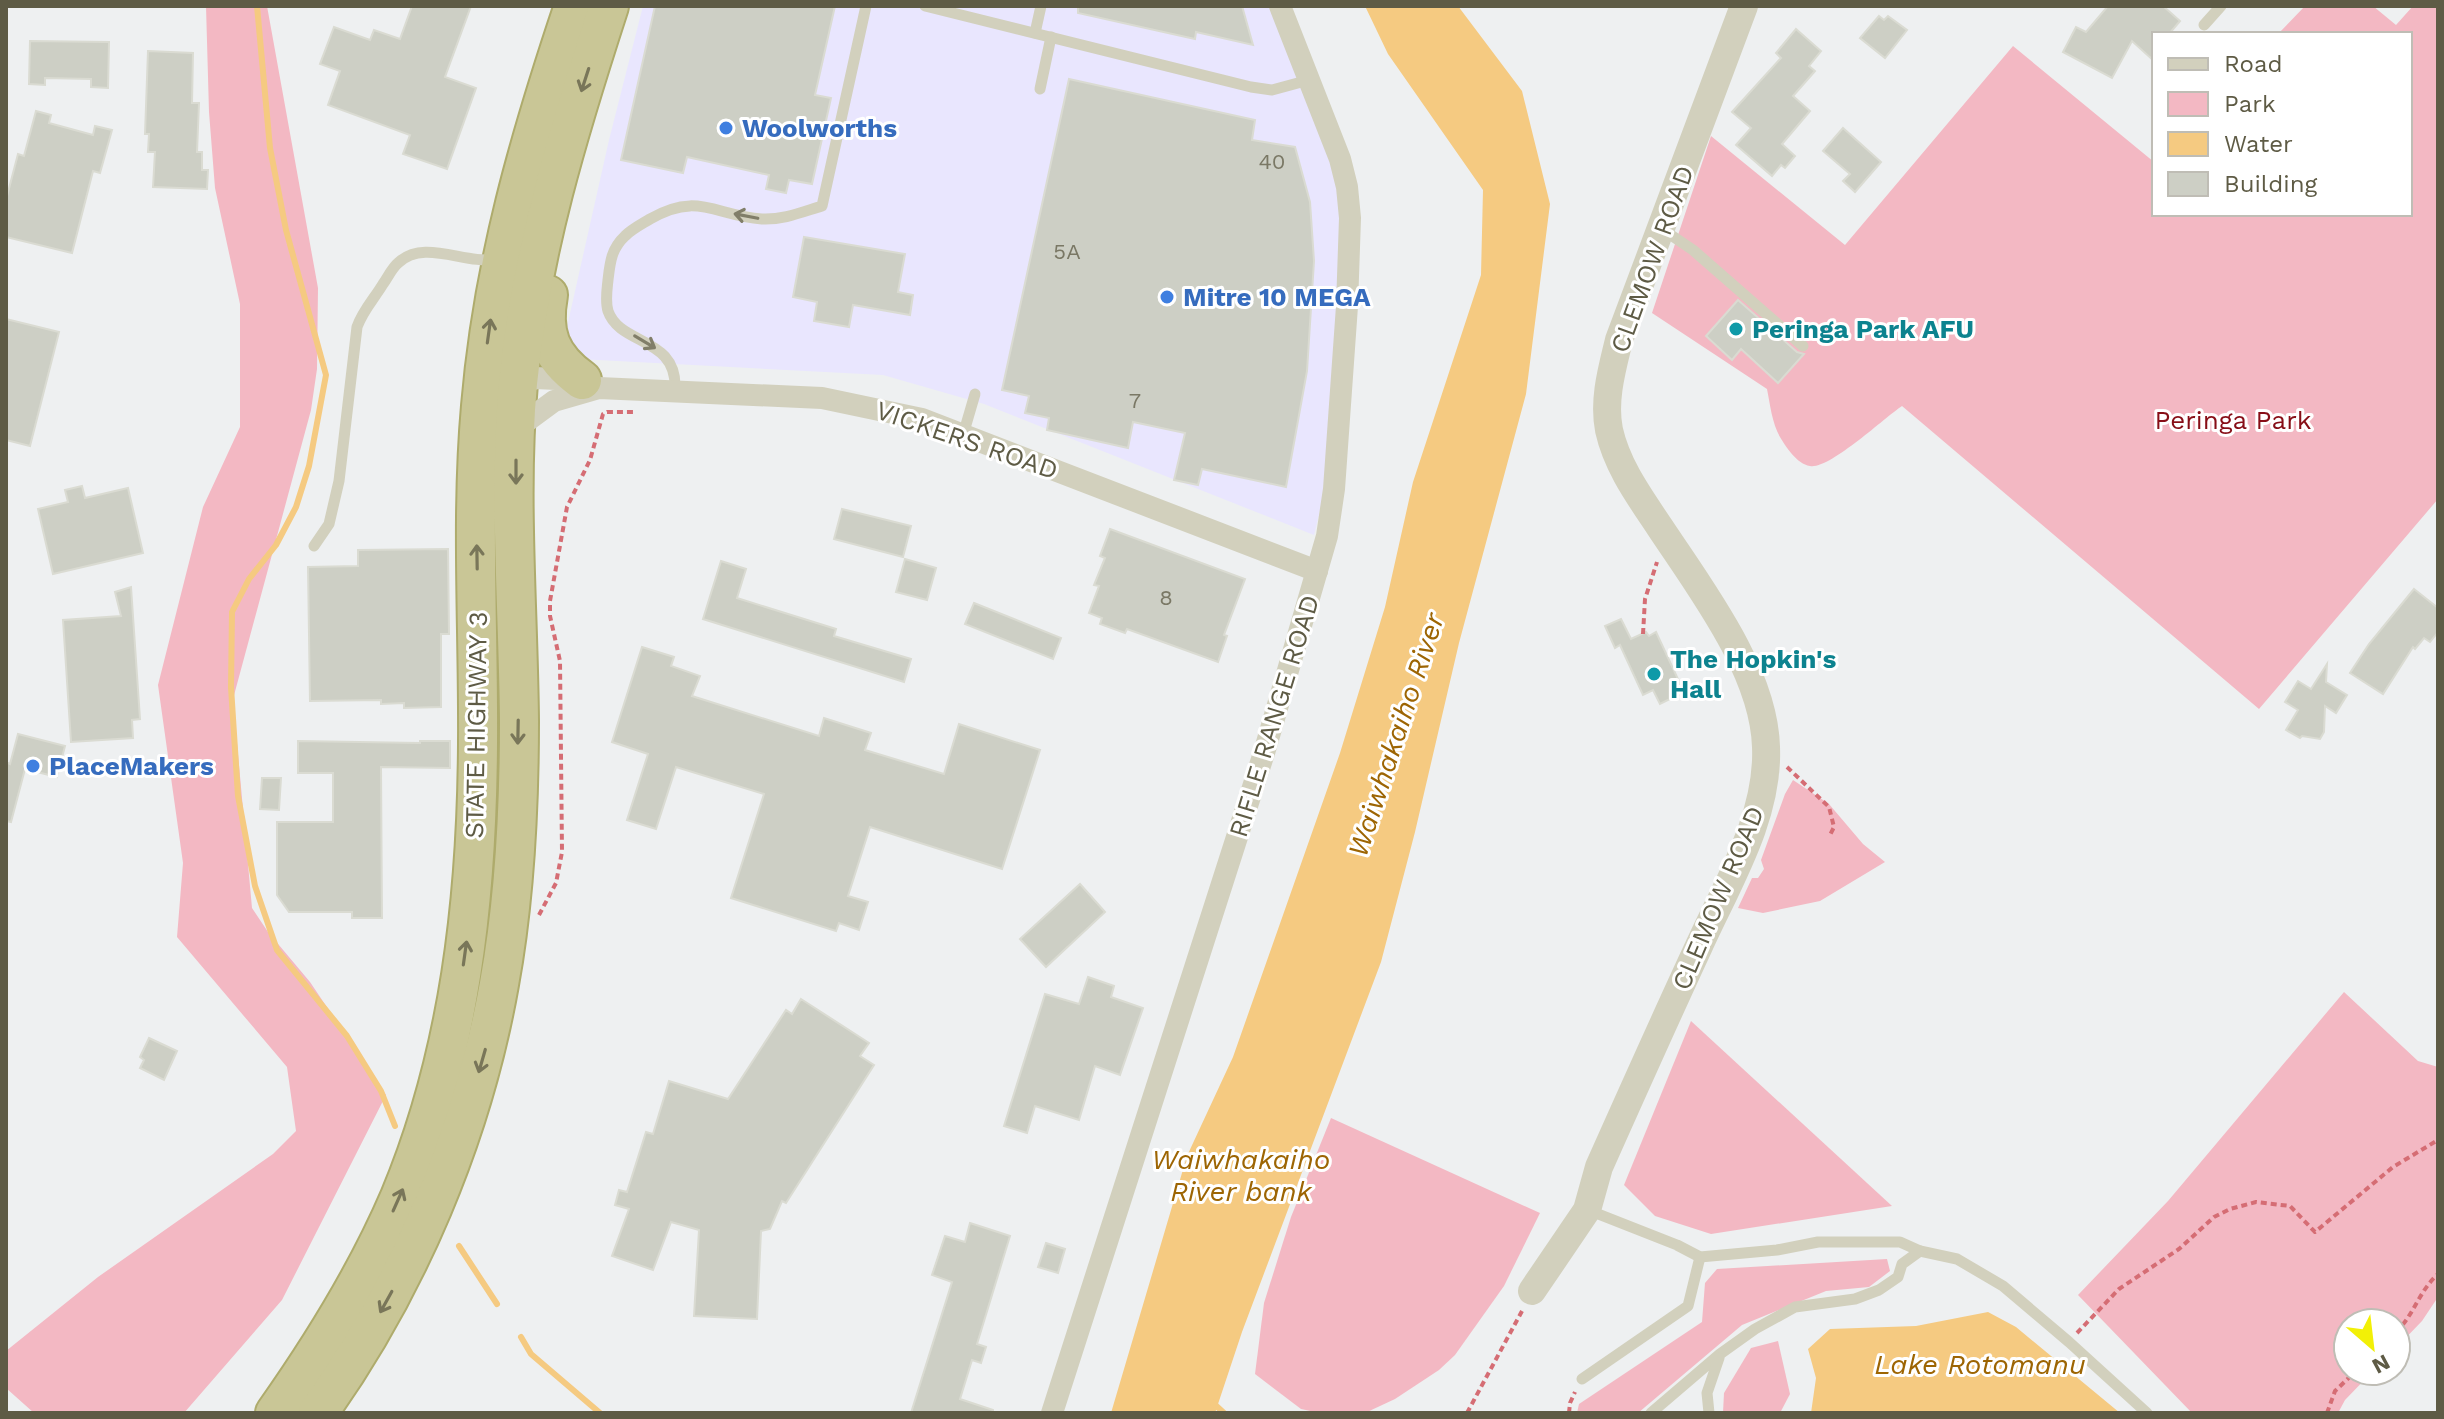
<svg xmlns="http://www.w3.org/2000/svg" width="2444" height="1419" font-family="'Work Sans',sans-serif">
<rect width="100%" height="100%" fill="#eef0f1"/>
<path fill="#e9e6fe" d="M643,6H1279L1346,209L1339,434L1314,535L984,404L883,375L560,358L609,140Z"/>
<g fill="#f3b8c3">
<path d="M206,6H267L318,288L317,369L311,410L233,699L252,908L268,932L310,982L386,1095L282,1300L184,1413H34L6,1388V1351L98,1277L273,1154L296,1131L287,1067L177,937L183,863L158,685L203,507L240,427V304L215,188L209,112Z"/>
<path d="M2305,6H2373L2396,25L2413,6H2438V499L2259,709L1902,406C1884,418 1829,470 1810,466C1797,464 1786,447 1780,437C1772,423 1770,404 1767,389L1652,313L1711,136L1845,245L2013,46L2154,162V214H2410V34H2278Z"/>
<path d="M1793,780L1829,804L1863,844L1885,862L1820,901L1763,913L1738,908L1752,878H1758L1764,869L1761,860L1785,794Z"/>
<path d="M2344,992L2418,1061L2438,1067V1297L2422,1321L2396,1348V1323H2348V1371H2373L2345,1400L2338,1413H2192L2078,1295L2168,1201Z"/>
<path d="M1691,1021L1892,1206L1711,1234L1655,1216L1624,1185Z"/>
<path d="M1331,1118L1540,1213L1504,1286L1455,1355L1439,1370L1395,1399L1365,1413H1320L1301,1409L1255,1374L1264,1303L1291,1217Z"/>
<path d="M1887,1259L1890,1271L1869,1287L1826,1291L1742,1325L1638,1413H1577L1579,1404L1702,1322L1705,1283L1717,1269Z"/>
<path d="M1778,1341L1790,1394L1780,1413H1723L1724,1393L1751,1348Z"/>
</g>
<g fill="#f5ca81">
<path d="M1365,6H1458L1522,91L1550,204L1526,394L1459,643L1415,832L1381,962L1242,1332L1215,1413H1111L1187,1156L1233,1057L1340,753L1385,607L1413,482L1481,275L1483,190L1388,54Z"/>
<path d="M1988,1312L2016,1327L2120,1413H1811L1816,1378L1808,1349L1830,1329L1916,1326Z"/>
</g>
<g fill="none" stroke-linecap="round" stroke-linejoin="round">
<g stroke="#f5ca81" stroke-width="6">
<path d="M257,6L270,148L286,230L326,375L309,466L296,507L276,545L249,579L232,612L231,687L238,796L255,886L277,950L347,1036L381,1091L395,1126"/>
<path d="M459,1246L497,1304"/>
<path d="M521,1337L531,1354L600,1413"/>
<path d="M1212,1402L1224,1413"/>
</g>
</g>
<g fill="#cdcfc5" stroke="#dadbd2" stroke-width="2">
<path d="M412,6H471L445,77L476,88L447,169L403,154L410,135L328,105L340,71L320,64L334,27L370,40L374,30L400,39Z"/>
<path d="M655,6H835L815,95L831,98L812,184L789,180L786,193L766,189L769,175L687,157L683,173L621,160Z"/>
<path d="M1078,6H1242L1253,45L1196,32L1195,39L1078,13Z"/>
<path d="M2108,6H2163L2180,21L2169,34H2154V61L2132,41L2112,78L2063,52L2076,27L2086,32Z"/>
<path d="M1879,16L1884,20L1888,16L1907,30L1885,58L1860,38Z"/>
<path d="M1796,29L1821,51L1809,66L1815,71L1793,96L1810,111L1782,144L1795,156L1785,168L1781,165L1772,176L1736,145L1751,128L1732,112L1781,58L1776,53Z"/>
<path d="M30,41L109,42L108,88L91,87V79L45,78V85L29,84Z"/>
<path d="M148,51L193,53L192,103H199L197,152H202V170H208L207,189L153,187L155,152H148L149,134H145Z"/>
<path d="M1069,79L1255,120L1252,140L1295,147L1310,202L1314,261L1307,371L1286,487L1202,469L1198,485L1174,480L1185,433L1133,422L1128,448L1047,430L1049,418L1025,413L1029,396L1002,390Z"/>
<path d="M36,111L51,115L49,123L93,135L95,126L112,130L100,173L93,171L72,253L6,237V200L18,154L24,156Z"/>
<path d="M1843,128L1881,162L1855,192L1843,181L1850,174L1823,151Z"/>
<path d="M804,237L905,254L898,292L913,295L910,315L853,305L849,327L814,321L817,302L793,297Z"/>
<path d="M1738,300L1797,352L1804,354L1778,383L1741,349L1732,360L1706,336Z"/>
<path d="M6,319L59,332L30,446L6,440Z"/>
<path d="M82,486L85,498L128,488L143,553L53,574L38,509L68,502L65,490Z"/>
<path d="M842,509L911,526L903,557L834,539Z"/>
<path d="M1110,529L1245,579L1224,635L1227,636L1218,662L1127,629L1125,633L1100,624L1102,618L1089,613L1099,586L1094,585L1105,558L1100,556Z"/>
<path d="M448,549L449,634H441V707L404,708V703L381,704V700L310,701L308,567L358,566V550Z"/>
<path d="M905,559L936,568L927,600L896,592Z"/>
<path d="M721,561L746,569L737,598L836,629L834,636L911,659L904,682L703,619Z"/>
<path d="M131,587L140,719L132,720L133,738L71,742L63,620L121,616L115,592Z"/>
<path d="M2414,589L2438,608V632L2430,642L2424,638L2415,649L2413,647L2383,694L2350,673L2369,644Z"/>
<path d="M974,603L1061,638L1053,659L965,624Z"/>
<path d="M1621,619L1631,639L1646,632L1649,636L1656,632L1684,692L1660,704L1653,690L1643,695L1620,645L1615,648L1605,626Z"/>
<path d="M642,647L674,657L671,666L700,676L692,696L819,736L824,718L871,733L865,750L944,774L959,724L1040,750L1002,869L870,827L848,896L868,902L859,930L839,923L836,931L731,898L764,794L676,767L656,829L627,820L648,754L612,742Z"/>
<path d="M2327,664L2326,682L2347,695L2336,713L2325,706L2324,732L2320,739L2302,736L2300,738L2286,730L2298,710L2285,702L2298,681L2311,689Z"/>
<path d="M18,734L65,746L57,777L25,769L11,822L6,821V762L10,764Z"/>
<path d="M298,741L420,743V741H450V768L381,767L382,918H352V912H289L277,895V822H333V773H298Z"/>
<path d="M262,778H281L279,810L260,809Z"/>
<path d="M1080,884L1105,912L1046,967L1020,939Z"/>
<path d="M1088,977L1114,986L1111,997L1143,1008L1120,1075L1095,1066L1079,1120L1035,1106L1027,1133L1004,1126L1045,994L1079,1004Z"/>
<path d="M801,999L869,1043L860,1056L874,1065L786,1203L782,1201L770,1229L761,1231L757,1319L694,1316L699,1230L671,1222L653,1270L612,1256L629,1209L615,1205L619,1190L627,1192L646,1132L653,1134L669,1081L728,1099L786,1010L792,1014Z"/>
<path d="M149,1038L177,1051L164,1080L140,1068L144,1060L140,1057Z"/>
<path d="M970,1223L1010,1236L977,1344L986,1347L981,1363L972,1360L960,1399L993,1410V1413H911L952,1282L932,1275L945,1236L965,1242Z"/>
<path d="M1046,1243L1065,1249L1058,1273L1038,1267Z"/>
</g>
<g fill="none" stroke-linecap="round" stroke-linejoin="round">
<defs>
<g id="trunk">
<path d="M548,295C541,333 550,357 582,380"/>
<path d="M275,1413C323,1345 367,1274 400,1197C460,1053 477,899 478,744C479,631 471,518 481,406C493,264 529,140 574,6"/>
<path d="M318,1413C408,1287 472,1136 499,984C515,897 519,809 519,721C518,610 508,494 518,383C531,253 569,129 609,6"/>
</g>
</defs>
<use href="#trunk" stroke="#aeab6c" stroke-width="42"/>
<g stroke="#d56d74" stroke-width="4" stroke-dasharray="6 4" stroke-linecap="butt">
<path d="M1643,634L1645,599L1657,562"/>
<path d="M1787,767L1829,807L1834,827L1829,837"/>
<path d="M539,915L556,883L562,852L560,661L550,616V601L567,507L590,460L603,414L607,412H634"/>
<path d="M2396,1332C2414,1315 2419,1291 2438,1274"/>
<path d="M2077,1333L2119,1289L2179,1249L2214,1217L2230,1209L2256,1202L2290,1206L2315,1232L2393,1167L2438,1140"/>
<path d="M1467,1413L1522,1311"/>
<path d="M1569,1413L1570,1403L1575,1392"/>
<path d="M2327,1413L2335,1391L2356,1371"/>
</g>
<g stroke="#d2d0bd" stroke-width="11">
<path d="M925,6L1251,87L1272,90L1309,80"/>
<path d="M2204,25L2221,6"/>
<path d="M1035,33L1041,6"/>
<path d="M1040,89L1051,37"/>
<path d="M1662,229L1693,250L1803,346"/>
<path d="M675,390C678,336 620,346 608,311C605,301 607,290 608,280C610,263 611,249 625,236C632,229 642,224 650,219C698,191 715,216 762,219C783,220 802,212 822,206L866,6"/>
<path d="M963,435L975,394"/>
<path d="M314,546L329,524L339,481L357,327C363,310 374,299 383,284C388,277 392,268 398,263C424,238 465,265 496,259"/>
<path d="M1588,1210L1677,1245L1700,1257L1777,1250L1818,1242H1900L1920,1251L1957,1259L2003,1286L2069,1342L2147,1413"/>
<path d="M1582,1379L1688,1306L1700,1257"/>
<path d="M1651,1413L1720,1354L1755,1329L1795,1307L1855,1299L1879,1290L1898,1277L1902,1264L1920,1251"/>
<path d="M1709,1413L1707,1393L1719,1358"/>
</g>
<g stroke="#d2d0bd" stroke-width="22">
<path d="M512,389L535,378L579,380"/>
<path d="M516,429L554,401L599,388L822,398L922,419L1317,571"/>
<path d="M1052,1413L1264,753L1327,536L1334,489L1347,306L1350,218L1347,187L1340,159L1280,6"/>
</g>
<path stroke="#d2d0bd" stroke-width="28" d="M1532,1291L1587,1210L1599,1167C1632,1093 1665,1019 1699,946C1727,884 1769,817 1766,747C1764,671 1700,588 1659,526C1639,496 1617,466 1609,430C1603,400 1612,369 1619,340L1744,6"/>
<use href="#trunk" stroke="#c9c696" stroke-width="38"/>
</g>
<defs><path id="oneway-shaft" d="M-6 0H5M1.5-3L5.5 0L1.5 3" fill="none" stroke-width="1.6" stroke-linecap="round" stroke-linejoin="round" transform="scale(2)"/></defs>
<g stroke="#797659">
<use href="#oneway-shaft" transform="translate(585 80) rotate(108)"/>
<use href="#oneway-shaft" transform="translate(489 331) rotate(-82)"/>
<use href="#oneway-shaft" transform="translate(516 472) rotate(90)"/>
<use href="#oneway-shaft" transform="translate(477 557) rotate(-91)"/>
<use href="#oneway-shaft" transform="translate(518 732) rotate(91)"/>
<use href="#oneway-shaft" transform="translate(465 953) rotate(-82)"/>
<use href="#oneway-shaft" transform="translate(482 1061) rotate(106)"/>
<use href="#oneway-shaft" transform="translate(398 1200) rotate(-66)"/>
<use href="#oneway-shaft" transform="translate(386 1302) rotate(119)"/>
</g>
<g stroke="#817e69">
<use href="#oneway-shaft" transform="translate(746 216) rotate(-169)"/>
<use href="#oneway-shaft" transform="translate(645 342) rotate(31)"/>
</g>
<g fill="#3f7fe0" stroke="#fff" stroke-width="3">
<circle cx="726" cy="128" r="8"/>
<circle cx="1167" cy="297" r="8"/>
<circle cx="33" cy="766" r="8"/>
</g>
<g fill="#0f9aa8" stroke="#fff" stroke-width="3">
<circle cx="1736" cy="329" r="8"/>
<circle cx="1654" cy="674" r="8"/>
</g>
<g text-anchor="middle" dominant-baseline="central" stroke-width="6" stroke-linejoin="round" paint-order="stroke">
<g font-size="22" fill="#7a7865">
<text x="1272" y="161">40</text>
<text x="1067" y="251">5A</text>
<text x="1135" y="400">7</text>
<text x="1166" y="597">8</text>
</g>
<g font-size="26" font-weight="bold" fill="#366cbe" stroke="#fff" text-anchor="start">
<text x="742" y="128">Woolworths</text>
<text x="1183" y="297">Mitre 10 MEGA</text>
<text x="49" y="766">PlaceMakers</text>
</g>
<g font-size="26" fill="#5e5b45" stroke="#fff">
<text transform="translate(1652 259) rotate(-70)">CLEMOW ROAD</text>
<text transform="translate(967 440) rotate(19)">VICKERS ROAD</text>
<text transform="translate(1274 716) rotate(-73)">RIFLE RANGE ROAD</text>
<text transform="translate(476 725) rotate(-89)">STATE HIGHWAY 3</text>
<text transform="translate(1718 898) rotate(-67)">CLEMOW ROAD</text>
</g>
<g font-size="26" font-weight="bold" fill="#0d838f" stroke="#fff" text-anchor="start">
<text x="1752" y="329">Peringa Park AFU</text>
<text x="1670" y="659">The Hopkin's<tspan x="1670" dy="30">Hall</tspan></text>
</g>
<g font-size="26" fill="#870e17" stroke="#fff">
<text x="2233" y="420">Peringa Park</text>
</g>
<g font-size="28" font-style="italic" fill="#9d6503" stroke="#fff">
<text transform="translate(1396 735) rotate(-72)">Waiwhakaiho River</text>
<text x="1241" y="1159">Waiwhakaiho<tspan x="1241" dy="32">River bank</tspan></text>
<text x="1980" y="1364">Lake Rotomanu</text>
</g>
</g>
<rect width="2444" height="1419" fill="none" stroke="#5e5b45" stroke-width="16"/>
<rect x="2152" y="32" width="260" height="184" fill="#ffffff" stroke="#bfbdb5" stroke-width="2"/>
<rect x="2168" y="58" width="40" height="12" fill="#d2d0bd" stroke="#bfbdb5" stroke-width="2"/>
<text x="2224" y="72" font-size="24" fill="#5e5b45">Road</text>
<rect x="2168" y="92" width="40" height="24" fill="#f3b8c3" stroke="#bfbdb5" stroke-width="2"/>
<text x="2224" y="112" font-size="24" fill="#5e5b45">Park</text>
<rect x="2168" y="132" width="40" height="24" fill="#f5ca81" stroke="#bfbdb5" stroke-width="2"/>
<text x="2224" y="152" font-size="24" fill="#5e5b45">Water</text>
<rect x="2168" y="172" width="40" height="24" fill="#cdcfc5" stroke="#bfbdb5" stroke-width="2"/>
<text x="2224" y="192" font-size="24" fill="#5e5b45">Building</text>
<g transform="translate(2372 1347) rotate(152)"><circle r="38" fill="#ffffff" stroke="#bfbdb5" stroke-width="2"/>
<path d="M0-6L14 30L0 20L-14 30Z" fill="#f2f007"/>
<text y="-12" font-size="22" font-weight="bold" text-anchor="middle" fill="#5e5b45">N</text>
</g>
</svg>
